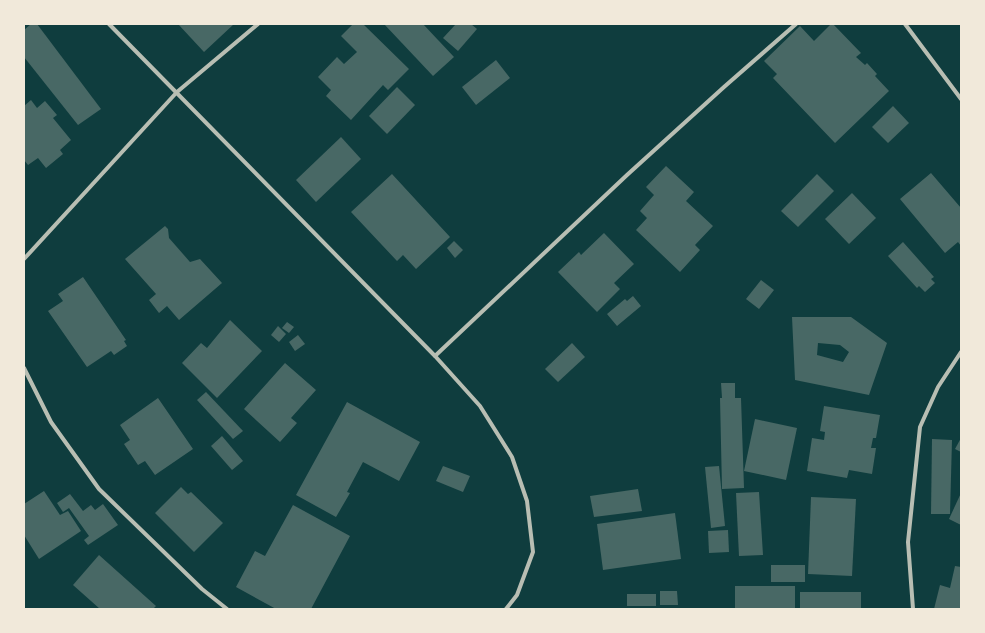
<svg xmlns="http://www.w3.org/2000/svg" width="985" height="633" font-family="Overpass,sans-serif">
<rect width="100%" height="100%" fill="#0f3d3e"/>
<g fill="#486865" fill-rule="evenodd">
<path d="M31,24H37L101,109L78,125L24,57V30Z"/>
<path d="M178,24H234L204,52Z"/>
<path d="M353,24H363L409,69L388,90L383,85L351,120L326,96L331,90L318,77L337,57L344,64L357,52L341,36Z"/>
<path d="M384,24H423L454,57L433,76Z"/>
<path d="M456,24H471L477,29L458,51L443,38Z"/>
<path d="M831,24H833L861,53L856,57L865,65L867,63L877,74L875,76L889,91L835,143L773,78L777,74L764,61L800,26L814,41Z"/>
<path d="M496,60L510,78L476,105L462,87Z"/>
<path d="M397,87L415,105L387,134L369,116Z"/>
<path d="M31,100L37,108L45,101L57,115L53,118L71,140L60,150L63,154L46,168L38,158L28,165L24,160V106Z"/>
<path d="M893,106L909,123L888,143L872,127Z"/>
<path d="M341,137L361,159L316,202L296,180Z"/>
<path d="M666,166L694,192L686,201L713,226L695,245L700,250L680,272L636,230L647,218L640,211L654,195L646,187Z"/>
<path d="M931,173L961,208V246L958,242L945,253L900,199Z"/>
<path d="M392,174L450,237L416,269L403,255L397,261L351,212Z"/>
<path d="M817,174L834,191L798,227L781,211Z"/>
<path d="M852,193L876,218L849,244L825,219Z"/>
<path d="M165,226L168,229L169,238L190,262L200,259L222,283L179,320L167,306L159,313L149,300L156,294L125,259Z"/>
<path d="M604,233L634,264L614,283L620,289L597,312L558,272L579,252L581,255Z"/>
<path d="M454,241L463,250L455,258L447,248Z"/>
<path d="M903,242L934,277L931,279L935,283L925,292L919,286L917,288L888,256Z"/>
<path d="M83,277L126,340L124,341L127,346L114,355L111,351L87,367L48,311L63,301L58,294Z"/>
<path d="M761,280L774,290L759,309L746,299Z"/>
<path d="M633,296L641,306L617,326L607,314L625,299L627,301Z"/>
<path d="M792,317H851L887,343L869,395L795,380ZM818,343L840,345L849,352L843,362L817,355Z"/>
<path d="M230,320L262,351L217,398L182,363L201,343L207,348Z"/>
<path d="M287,322L294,327L289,333L282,328Z"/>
<path d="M278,326L286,334L279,342L271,335Z"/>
<path d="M298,335L305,344L295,351L289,342Z"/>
<path d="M572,343L585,357L558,382L545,369Z"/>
<path d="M285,363L316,390L291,418L297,423L280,442L244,409Z"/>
<path d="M721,383H735V398H741L744,488L722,489L720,398H722Z"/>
<path d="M206,392L243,431L233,439L197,400Z"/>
<path d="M158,398L193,449L155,475L145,461L138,465L124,444L130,440L120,425Z"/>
<path d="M347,402L420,442L399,481L363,462L347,492L350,493L336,517L296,495Z"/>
<path d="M824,406L880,415L876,438H873L871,448H876L872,474L849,470L847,478L807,471L812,438L824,440L825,432L820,431Z"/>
<path d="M755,419L797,428L786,480L744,471Z"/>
<path d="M222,436L243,461L232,470L211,446Z"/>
<path d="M961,438V452L955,449Z"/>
<path d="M932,439L952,440L950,514H931Z"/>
<path d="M443,466L470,476L463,492L436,481Z"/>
<path d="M719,466L725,526L711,528L705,467Z"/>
<path d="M181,487L188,494L191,492L223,523L194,552L155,513Z"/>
<path d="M638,489L642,511L594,517L590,496Z"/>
<path d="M44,491L60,515L68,511L81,531L39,559L24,535V504Z"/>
<path d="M759,492L763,555L739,556L736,493Z"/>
<path d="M961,493V525L949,519Z"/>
<path d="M70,494L83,511L91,505L95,510L103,504L118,525L88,545L84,540L89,536L69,508L63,512L57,503Z"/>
<path d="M811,497L856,499L852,576L808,574Z"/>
<path d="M293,505L350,536L311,609H276L236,587L255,551L265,556Z"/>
<path d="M675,513L681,559L603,570L597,524Z"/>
<path d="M728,530L729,552L709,553L708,531Z"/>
<path d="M99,555L156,606L153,609H100L73,585Z"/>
<rect x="771" y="565" width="34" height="17"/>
<path d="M955,566L961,567V609H934L940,585L950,588Z"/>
<path d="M735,586H795V609L735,608Z"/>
<path d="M660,591H677L678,605H660Z"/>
<rect x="800" y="592" width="61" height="17"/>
<rect x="627" y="594" width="29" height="12"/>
</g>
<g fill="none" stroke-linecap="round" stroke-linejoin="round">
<g stroke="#b8beb3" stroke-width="4">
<path d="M109,24L435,356L480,406L512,457L527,501L533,552L517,595L506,609"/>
<path d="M905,24L961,99"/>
<path d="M24,259L177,92L258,24"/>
<path d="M435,356L627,175L724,87L796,24"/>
<path d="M24,368L51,422L99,489L202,589L227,609"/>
<path d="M913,609L908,542L920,427L938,387L961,352"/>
</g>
</g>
<rect width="985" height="633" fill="none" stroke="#f1e9da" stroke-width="50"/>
</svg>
